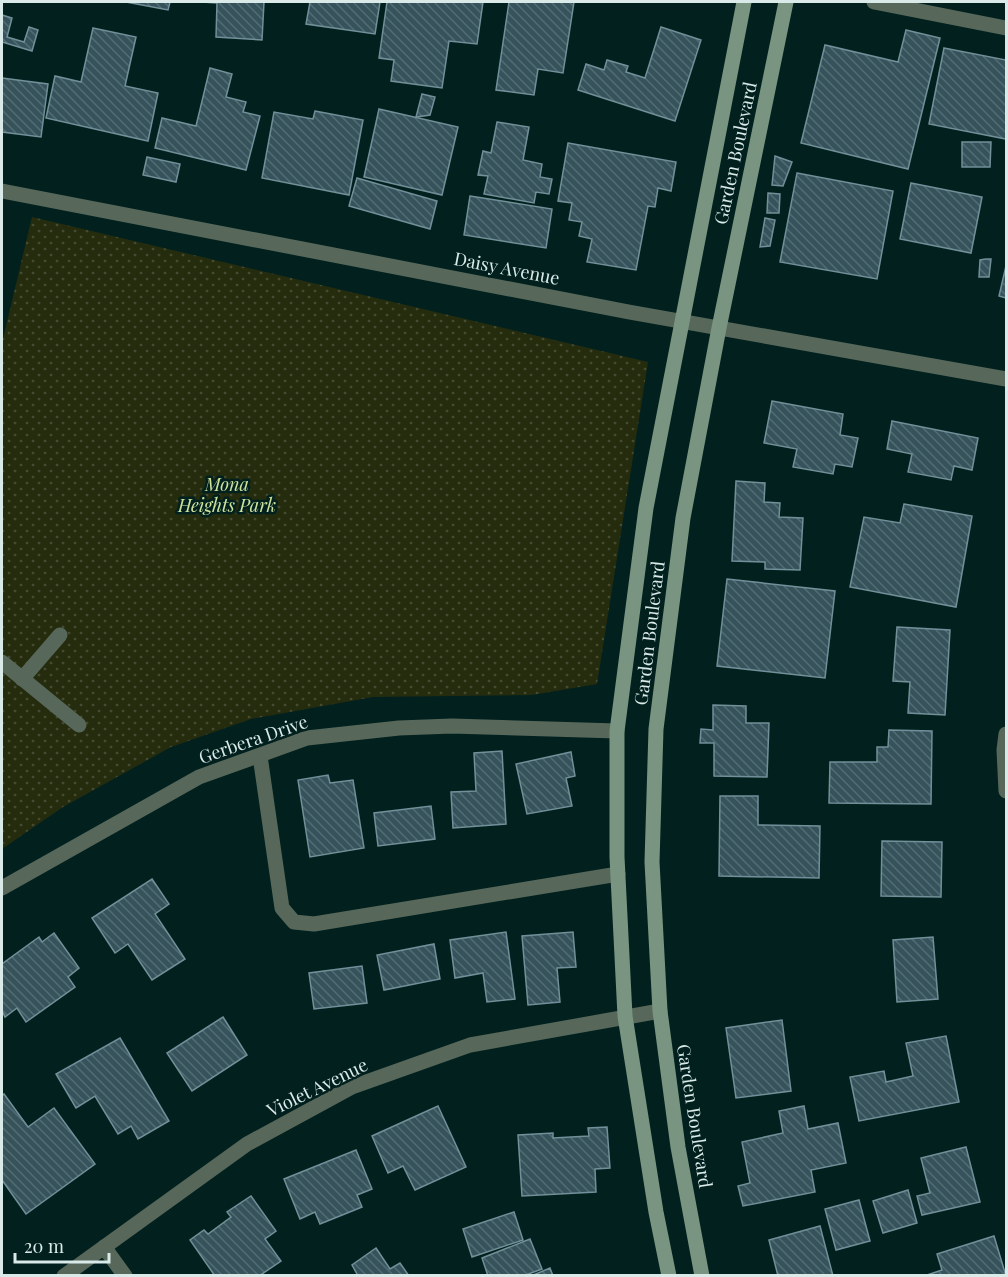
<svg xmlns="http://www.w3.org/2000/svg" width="1008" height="1277" font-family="'Playfair Display',serif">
<defs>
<pattern id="park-dots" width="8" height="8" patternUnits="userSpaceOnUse" patternTransform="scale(1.5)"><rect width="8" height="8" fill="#252c0e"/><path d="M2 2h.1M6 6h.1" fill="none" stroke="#444b31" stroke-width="1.8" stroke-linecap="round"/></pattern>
<pattern id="building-back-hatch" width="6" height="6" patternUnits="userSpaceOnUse" patternTransform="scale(1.5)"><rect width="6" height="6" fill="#36535c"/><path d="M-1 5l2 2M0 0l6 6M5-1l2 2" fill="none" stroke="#526c73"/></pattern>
</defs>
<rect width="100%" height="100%" fill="#02211e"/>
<path fill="url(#park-dots)" d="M32,217L648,362L597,684L532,695L373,697L251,719L171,747L63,807L2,849V343Z"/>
<g fill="url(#building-back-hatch)" stroke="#719099" stroke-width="1.5">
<path d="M126,2H170L168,10Z"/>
<path d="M202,2H264L262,40L216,37L217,3Z"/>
<path d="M310,2H380L375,34L306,24Z"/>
<path d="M387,2H483L477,44L449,41L442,88L391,81L394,60L379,58Z"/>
<path d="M509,2H574L563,73L538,69L534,95L496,90Z"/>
<path d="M2,15L12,18L7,37L24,42L29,27L38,30L32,51L2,42Z"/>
<path d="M661,27L701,40L675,121L578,90L586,64L604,70L607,60L628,66L626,72L645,78Z"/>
<path d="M93,28L136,37L125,86L158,93L148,141L46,118L55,76L81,82Z"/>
<path d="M906,30L940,38L908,169L801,143L825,45L898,62Z"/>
<path d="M944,48L1006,60V139L929,124Z"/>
<path d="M210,68L232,74L226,97L246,102L243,112L260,116L246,170L155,148L162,118L196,126Z"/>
<path d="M2,78L48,84L41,137L2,132Z"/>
<path d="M422,94L435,97L430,115L416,117Z"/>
<path d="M379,109L458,127L442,195L364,177Z"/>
<path d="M315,111L363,120L349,195L262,178L274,112L313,119Z"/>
<path d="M497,122L529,127L523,160L542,164L540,177L552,179L549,194L536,192L534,203L484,194L488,176L478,175L483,151L491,153Z"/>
<path d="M962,142H991L990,167H962Z"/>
<path d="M568,143L676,162L671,191L658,188L655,207L648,206L636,270L587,262L592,239L579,236L582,222L569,220L572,203L558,201Z"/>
<path d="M775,156L792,162L783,186L772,185Z"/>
<path d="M147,157L180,164L176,182L143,175Z"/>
<path d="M797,173L893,191L877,279L780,262Z"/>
<path d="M357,178L437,201L430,229L349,206Z"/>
<path d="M911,183L982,197L971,253L900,239Z"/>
<path d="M768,193L780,194L779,213H767Z"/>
<path d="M470,196L552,209L546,248L464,235Z"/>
<path d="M765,218L775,220L770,246L760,247Z"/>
<path d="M986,259H991L989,277H979L980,260Z"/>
<path d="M1006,266V298L999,296Z"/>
<path d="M772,401L843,414L840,435L858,438L852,467L835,464L833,474L793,467L797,449L764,443Z"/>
<path d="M892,421L978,438L972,470L954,466L951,480L908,472L912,454L887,449Z"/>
<path d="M736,481L765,483L764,502L780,503L779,517L803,518L800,570L765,569V562L732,561Z"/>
<path d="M904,504L972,516L956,607L850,587L864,517L900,523Z"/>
<path d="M727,579L835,591L825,678L717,666Z"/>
<path d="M897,627L950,630L945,715L908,713L910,682L893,681Z"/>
<path d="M713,705L746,706V723H769L767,777L714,776V743H700L701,729L713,730Z"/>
<path d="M889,730L932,731L931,804L829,803L830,762H877V747H888Z"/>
<path d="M502,751L506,824L453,828L451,792L476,791L474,753Z"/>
<path d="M571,752L575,776L566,778L572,806L527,814L516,764Z"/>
<path d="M328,775L330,783L353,780L364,848L310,857L298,780Z"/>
<path d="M720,796H758V825L820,826L819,878L719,876Z"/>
<path d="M431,806L435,839L378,846L374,813Z"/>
<path d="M882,841L942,842L941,897L881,896Z"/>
<path d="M152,879L169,904L155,914L185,959L152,980L128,944L115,953L92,918Z"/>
<path d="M506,932L515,999L487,1002L483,973L455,978L450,940Z"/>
<path d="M573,932L576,967L557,968L560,1002L528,1005L522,936Z"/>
<path d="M54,933L79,968L68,977L75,987L26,1022L17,1008L5,1017L2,1011V964L39,937L42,942Z"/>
<path d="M933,937L938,999L897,1002L893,940Z"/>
<path d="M434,944L440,979L384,990L377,955Z"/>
<path d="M362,966L367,1003L314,1009L309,973Z"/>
<path d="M223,1017L247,1055L192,1091L167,1053Z"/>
<path d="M782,1020L791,1091L736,1098L726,1028Z"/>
<path d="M946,1036L959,1102L859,1121L850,1077L884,1071L886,1082L913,1076L906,1043Z"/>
<path d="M120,1038L169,1121L138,1139L131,1126L118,1134L95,1096L76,1108L56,1074Z"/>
<path d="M4,1094L28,1127L54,1108L95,1164L26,1214L2,1180V1096Z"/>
<path d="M438,1106L466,1167L415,1190L403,1166L388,1173L372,1136Z"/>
<path d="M804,1106L808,1129L838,1123L846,1163L811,1170L815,1192L743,1206L738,1186L750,1183L742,1142L783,1133L779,1111Z"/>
<path d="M607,1127L610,1168L595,1169L596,1192L522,1196L518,1135L553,1133V1138L589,1136L588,1128Z"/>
<path d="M966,1147L980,1202L922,1215L917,1196L930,1193L921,1158Z"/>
<path d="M356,1150L372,1189L357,1195L362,1207L320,1224L315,1212L300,1219L284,1179Z"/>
<path d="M908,1190L917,1223L883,1233L873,1201Z"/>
<path d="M251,1196L276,1231L265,1239L281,1261L259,1276H215L190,1240L204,1230L208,1234L231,1217L227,1212Z"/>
<path d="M859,1200L870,1241L836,1250L825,1209Z"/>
<path d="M514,1212L523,1240L472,1257L463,1229Z"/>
<path d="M820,1226L833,1276H778L769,1240Z"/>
<path d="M994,1236L1006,1276H924L942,1270L937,1254Z"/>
<path d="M530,1239L542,1269L523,1276H488L482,1258Z"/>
<path d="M376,1248L390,1269L400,1263L409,1276H355L357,1274L352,1265Z"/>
<path d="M550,1268L553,1276H531Z"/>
</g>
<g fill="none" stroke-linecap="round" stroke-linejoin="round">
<g stroke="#57685b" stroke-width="15">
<path d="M2,662L79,725"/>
<path d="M22,679L60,635"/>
</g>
<g stroke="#57685b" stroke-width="15">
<path d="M874,2L1006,28"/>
<path d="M2,191L629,312L1006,379"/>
<path d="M1006,734L1004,750L1006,791"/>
<path d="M260,756L282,908L294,922L314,924L618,874"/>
<path d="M2,888L199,777L307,738L399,728L452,726L617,731"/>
<path d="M104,1247L125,1276"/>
<path d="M64,1276L247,1144L352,1087L470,1045L660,1011"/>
</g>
<g stroke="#799480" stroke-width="15">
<path d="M669,1276L656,1212L625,1016L617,857V731L646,508L744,2"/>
<path d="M702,1276L678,1147L660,1011L652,862L656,729L683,518L719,328L786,2"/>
</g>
</g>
<g text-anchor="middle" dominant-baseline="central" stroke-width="5" stroke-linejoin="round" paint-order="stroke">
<g font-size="18" fill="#d9eae8" stroke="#02211e">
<text transform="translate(735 153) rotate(-78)">Garden Boulevard</text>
<text transform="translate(507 268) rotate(11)">Daisy Avenue</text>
<text transform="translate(649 633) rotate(-83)">Garden Boulevard</text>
<text transform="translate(253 739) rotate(-19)">Gerbera Drive</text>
<text transform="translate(317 1087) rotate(-26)">Violet Avenue</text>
<text transform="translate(695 1116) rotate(81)">Garden Boulevard</text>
</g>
<g font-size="18" font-style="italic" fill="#d0e39d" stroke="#02211e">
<text x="227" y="484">Mona<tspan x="227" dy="21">Heights Park</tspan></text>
</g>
</g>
<rect width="1008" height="1277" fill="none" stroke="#d9eae8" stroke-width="6"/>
<path d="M15 1253v9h94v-9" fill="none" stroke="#d9eae8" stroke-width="3"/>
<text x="24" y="1253" font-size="18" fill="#d9eae8" stroke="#02211e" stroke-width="4.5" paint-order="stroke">20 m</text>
</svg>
